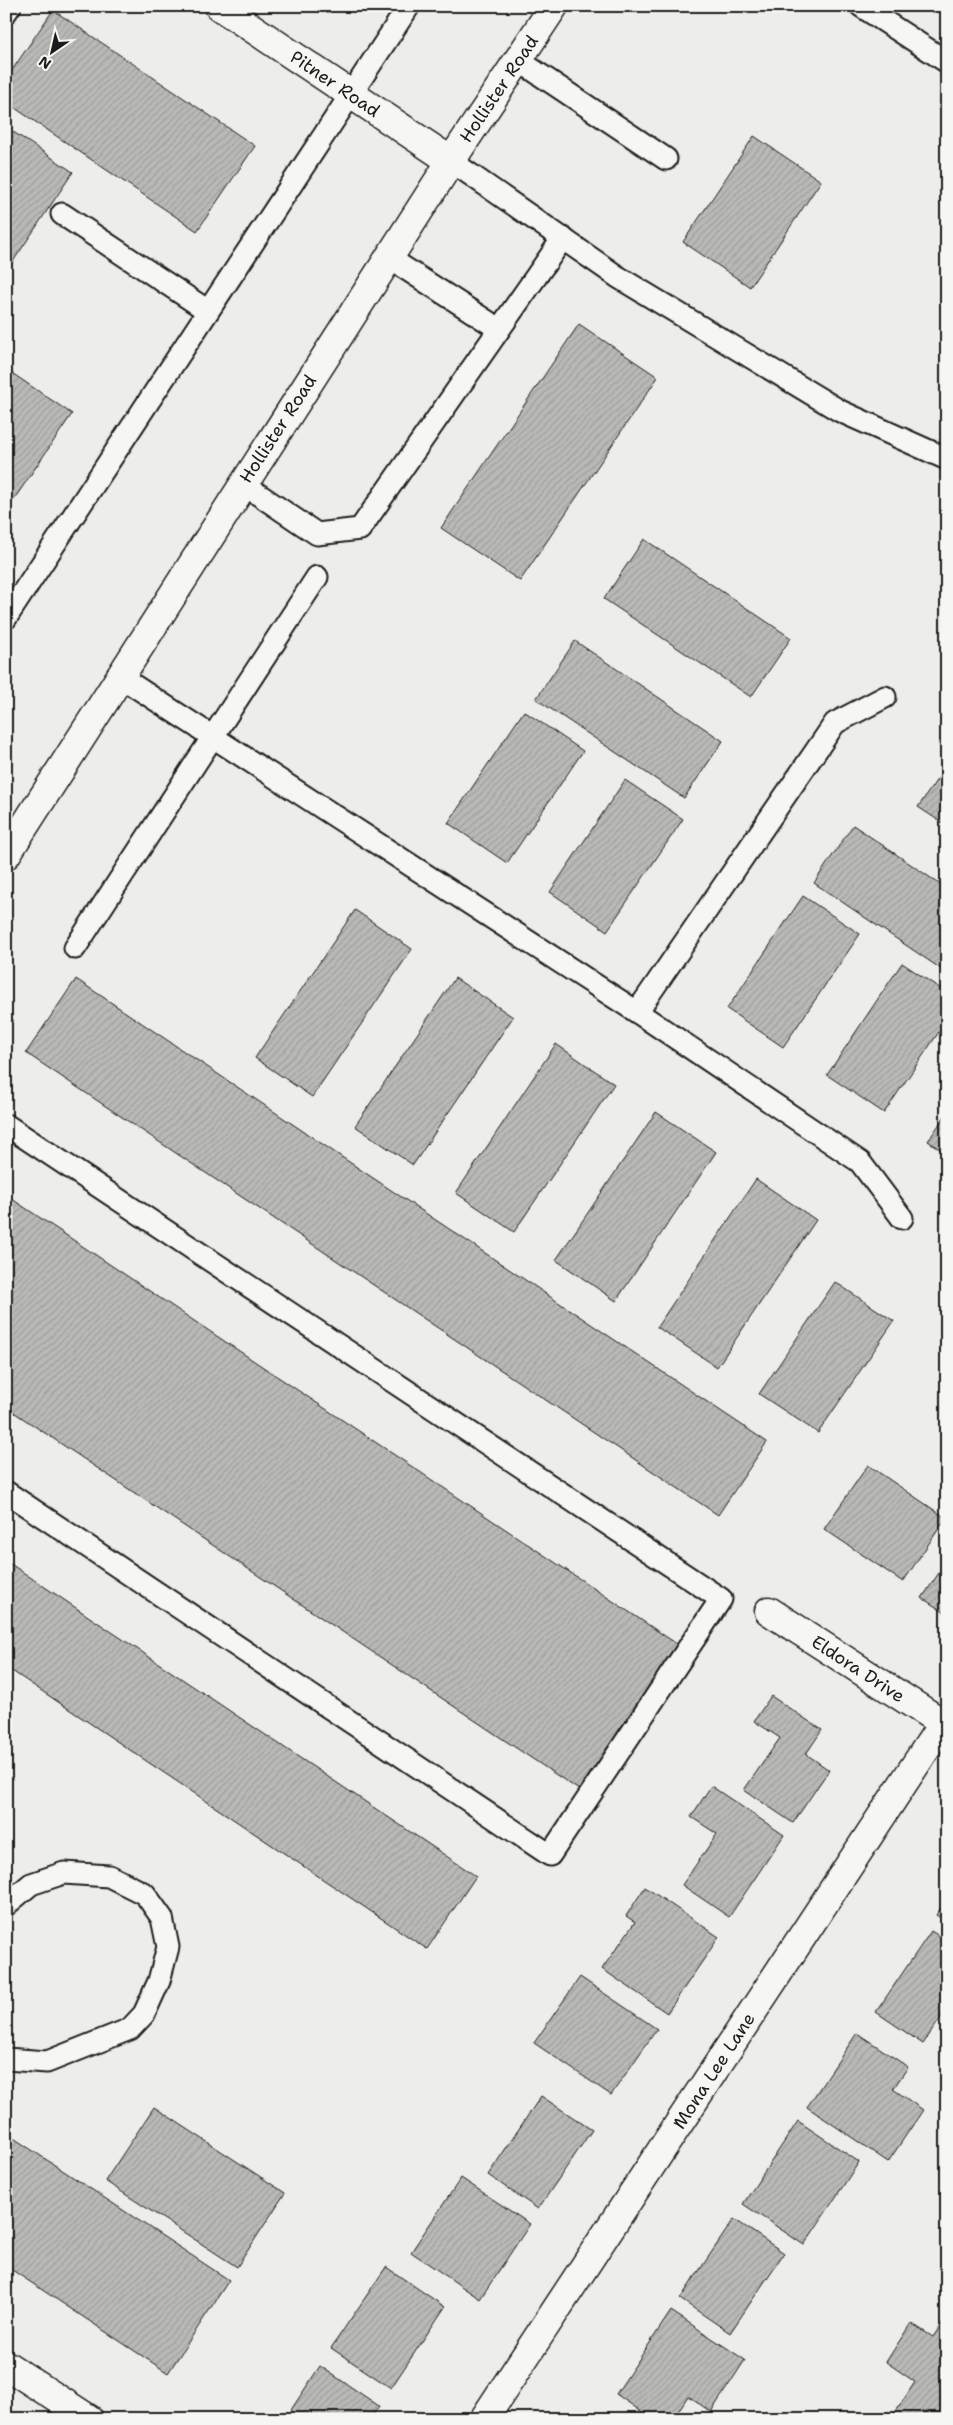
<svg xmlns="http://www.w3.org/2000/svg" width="953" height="2425" font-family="'Shantell Sans',sans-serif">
<defs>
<pattern id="building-hatch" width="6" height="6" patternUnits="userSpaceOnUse" patternTransform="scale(1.25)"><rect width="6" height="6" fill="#b9b9b6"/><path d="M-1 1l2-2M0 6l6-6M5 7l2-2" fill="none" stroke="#9e9e9c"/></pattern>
</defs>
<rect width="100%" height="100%" fill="#edede9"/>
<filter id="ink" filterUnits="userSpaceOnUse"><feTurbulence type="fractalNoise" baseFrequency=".02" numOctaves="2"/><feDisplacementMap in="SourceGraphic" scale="10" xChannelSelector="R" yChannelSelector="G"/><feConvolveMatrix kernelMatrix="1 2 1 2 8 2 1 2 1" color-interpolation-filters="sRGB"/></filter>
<g filter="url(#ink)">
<g fill="url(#building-hatch)" stroke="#1c1c1c">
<path d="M53,10L255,146L197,231L6,102V79Z"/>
<path d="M6,127L73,172L6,272Z"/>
<path d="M754,136L821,181L750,287L683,242Z"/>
<path d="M579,324L658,377L520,581L441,528Z"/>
<path d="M6,369L72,414L6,511Z"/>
<path d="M644,539L791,638L751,697L604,599Z"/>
<path d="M575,641L723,741L684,798L536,699Z"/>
<path d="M524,711L583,751L507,863L448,823Z"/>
<path d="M947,765V826L918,807Z"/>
<path d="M625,780L683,819L607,931L550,892Z"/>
<path d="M853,825L947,889V973L814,883Z"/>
<path d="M803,896L860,934L783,1047L727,1009Z"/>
<path d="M355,910L412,949L312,1097L255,1058Z"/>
<path d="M902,963L947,993V1020L884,1113L827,1075Z"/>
<path d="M455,978L513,1017L413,1165L355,1126Z"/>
<path d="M76,979L767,1442L718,1515L26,1053Z"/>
<path d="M556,1044L614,1084L514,1232L456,1193Z"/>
<path d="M656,1112L716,1152L616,1301L556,1260Z"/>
<path d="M947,1113V1154L928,1141Z"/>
<path d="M756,1179L816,1220L717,1367L657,1327Z"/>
<path d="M6,1195L677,1644L579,1790L6,1407Z"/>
<path d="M835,1282L894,1321L818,1433L759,1394Z"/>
<path d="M868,1465L946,1518L903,1582L824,1529Z"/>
<path d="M6,1561L476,1876L427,1949L6,1667Z"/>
<path d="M947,1561V1614L922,1598Z"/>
<path d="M771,1696L822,1730L806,1754L829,1770L793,1823L744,1790L780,1738L754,1721Z"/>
<path d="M711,1786L784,1835L729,1917L682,1885L717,1834L691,1817Z"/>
<path d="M645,1887L719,1937L667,2013L602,1969L635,1922L626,1916Z"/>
<path d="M947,1899V1922L936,1915Z"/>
<path d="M931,1931L947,1941V2009L923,2044L876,2012Z"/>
<path d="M580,1977L657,2029L611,2095L534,2043Z"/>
<path d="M857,2033L908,2067L893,2089L923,2110L888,2162L807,2107Z"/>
<path d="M541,2096L592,2130L538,2209L488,2175Z"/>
<path d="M154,2107L285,2193L237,2267L105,2181Z"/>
<path d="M798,2121L859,2162L804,2245L743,2204Z"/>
<path d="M6,2133L229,2280L168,2373L6,2266Z"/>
<path d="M461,2178L530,2224L480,2299L411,2252Z"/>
<path d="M734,2219L784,2253L730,2333L680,2299Z"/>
<path d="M386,2267L445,2307L391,2388L331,2348Z"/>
<path d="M671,2311L745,2360L711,2412L688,2396L673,2419H652L616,2394Z"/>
<path d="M947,2316V2419H891L915,2382L886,2362L911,2323L933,2337Z"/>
<path d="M320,2366L379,2406L370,2419H285Z"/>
</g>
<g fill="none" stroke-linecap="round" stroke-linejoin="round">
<defs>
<g id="lane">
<path d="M861,6L947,62"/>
<path d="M6,12L10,6"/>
<path d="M518,60L666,159"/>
<path d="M451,161L618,277L840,411L947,459"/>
<path d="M62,214L208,311"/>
<path d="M389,258L499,329"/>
<path d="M243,484L317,534L360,529L563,238"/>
<path d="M6,618L409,6"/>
<path d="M119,676L637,1012L860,1162L902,1218"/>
<path d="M75,948L317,577"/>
<path d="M637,1012L835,723L885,697"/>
<path d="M6,1125L721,1599L550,1855L6,1492"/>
<path d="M6,1905L31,1884L64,1873L109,1876L145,1894L162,1918L168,1947L159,1981L144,2014L130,2029L47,2062L6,2059"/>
</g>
<g id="street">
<path d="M769,1611L947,1726"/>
<path d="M484,2419L943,1723"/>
</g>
<g id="secondary">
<path d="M219,6L451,161"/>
<path d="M6,855L451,161L554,6"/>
</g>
<path id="primary" d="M6,2365L89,2419"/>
</defs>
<use href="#lane" stroke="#1c1c1c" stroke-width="25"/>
<use href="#street" stroke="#1c1c1c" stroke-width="31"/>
<use href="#secondary" stroke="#1c1c1c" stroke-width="31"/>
<use href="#primary" stroke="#1c1c1c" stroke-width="31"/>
<use href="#lane" stroke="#f6f6f2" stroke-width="21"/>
<use href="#street" stroke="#f6f6f2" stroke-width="28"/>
<use href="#secondary" stroke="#f6f6f2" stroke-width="28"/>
<use href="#primary" stroke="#f6f6f2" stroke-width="28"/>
</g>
</g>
<g text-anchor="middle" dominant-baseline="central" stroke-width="4.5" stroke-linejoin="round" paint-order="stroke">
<g font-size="18" fill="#1c1c1c" stroke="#f6f6f2">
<text transform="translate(335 84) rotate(34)">Pitner Road</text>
<text transform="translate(499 89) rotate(-56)">Hollister Road</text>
<text transform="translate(278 429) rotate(-57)">Hollister Road</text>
<text transform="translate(858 1669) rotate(33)">Eldora Drive</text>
<text transform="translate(714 2071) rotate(-57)">Mona Lee Lane</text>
</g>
</g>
<rect width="953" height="2425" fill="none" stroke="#f6f6f2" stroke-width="25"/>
<rect x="12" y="12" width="928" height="2400" fill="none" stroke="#1c1c1c" stroke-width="2" filter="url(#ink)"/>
<g transform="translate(52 52) rotate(214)" stroke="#f6f6f2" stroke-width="4" paint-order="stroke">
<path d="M0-4L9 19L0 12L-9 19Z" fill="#1c1c1c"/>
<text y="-8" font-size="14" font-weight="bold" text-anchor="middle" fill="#1c1c1c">N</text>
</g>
</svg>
